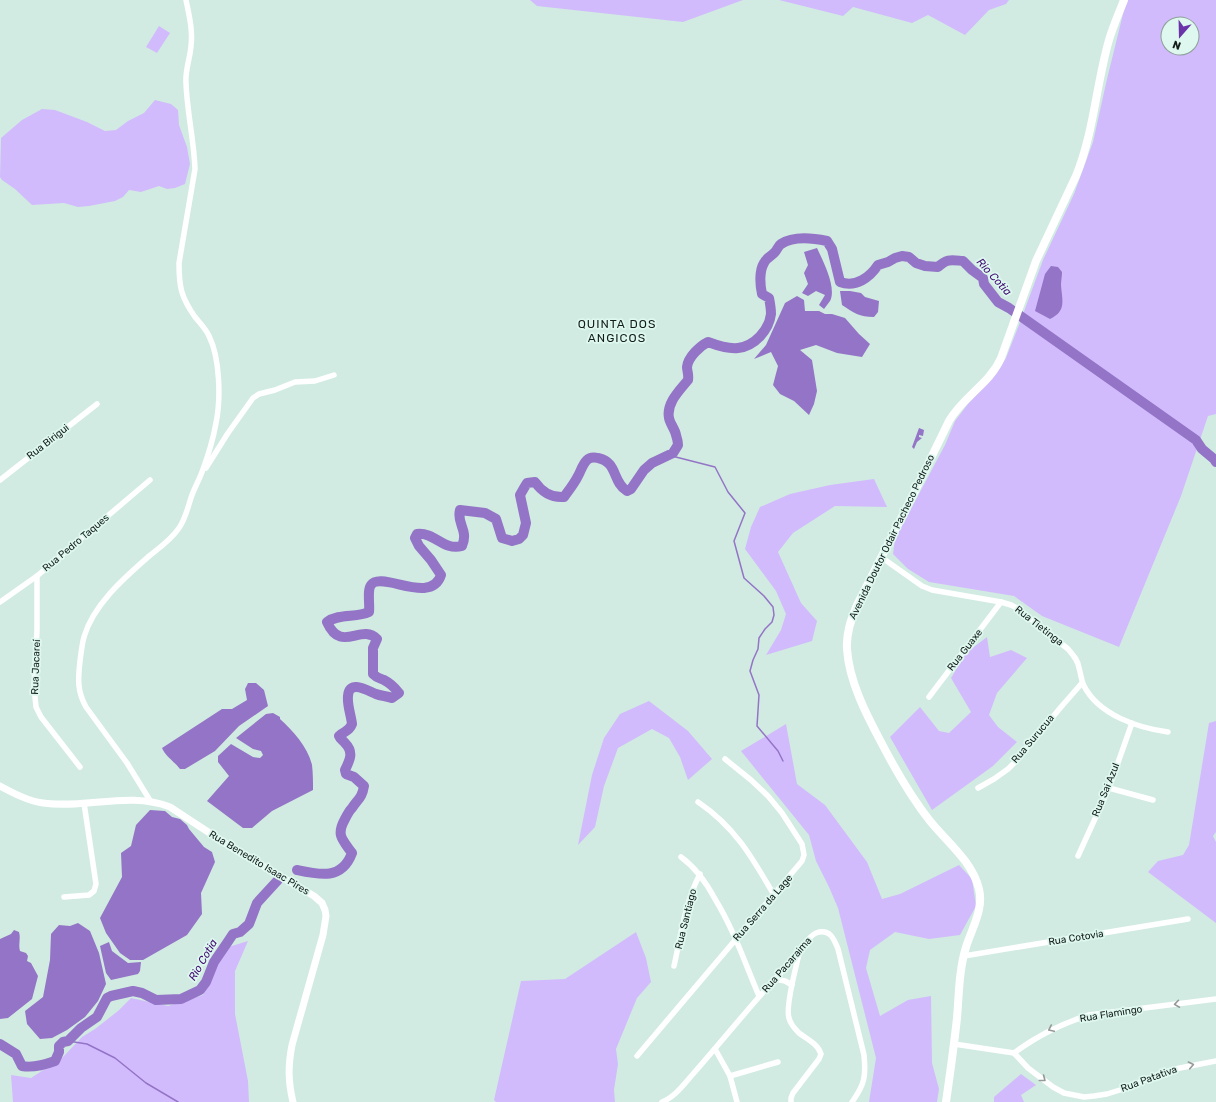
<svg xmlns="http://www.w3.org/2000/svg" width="1216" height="1102" font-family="Rubik,sans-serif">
<rect width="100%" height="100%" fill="#d1ebe2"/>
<g fill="#d2bbfc" fill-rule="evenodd">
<path d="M530,0H743L683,22L537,6Z"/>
<path d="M779,0H1009L1006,4L989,10L965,35L928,15L912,23L853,7L843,16Z"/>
<path d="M1128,0H1216V414L1208,416L1181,496L1119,647L1042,616L1014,596L929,582L908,569L893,554L895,539L945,445L955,421L968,404L997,373L1006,358L1019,325L1043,260L1074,194L1093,142L1107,79L1124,10ZM1168,24H1192V48H1168Z"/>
<path d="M159,26L170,33L157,53L146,47Z"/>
<path d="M155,100L171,104L178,110L179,125L187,147L190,164L185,184L175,188L167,189L159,186L141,192L129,190L123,197L115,201L89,206L78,207L64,203L32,205L15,189L2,180L0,177L1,138L22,120L42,109L55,110L87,122L105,131L116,130L128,121L144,113Z"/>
<path d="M874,479L887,507L835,506L793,533L778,552L801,603L817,621L812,641L766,655L781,630L786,614L776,591L745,549L751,527L760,507L790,494L830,485Z"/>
<path d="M987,637L990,657L1011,650L1027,658L997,693L989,715L998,727L1017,742L993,766L932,810L890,737L920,707L939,731L949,733L971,712L951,678L966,653Z"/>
<path d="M649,701L688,731L712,759L688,780L680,757L669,738L652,729L618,748L604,786L595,827L578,845L592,775L604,738L620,714Z"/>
<path d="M1216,721V832L1213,836L1216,842V923L1148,872L1158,861L1183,855L1189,845L1209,723Z"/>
<path d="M786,724L797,784L825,805L867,862L882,899L900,894L959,865L972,879L976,906L960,935L929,939L895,932L870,950L866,968L880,1016L908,1000L931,996L932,1063L939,1089L937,1102H869L876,1058L838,908L829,887L816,861L809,835L741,751Z"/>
<path d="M636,932L646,958L651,982L637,998L616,1049L618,1064L614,1090L615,1102H496L494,1100L521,981L565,979Z"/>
<path d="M248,941L235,971V1014L248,1081L249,1102H13L11,1075L31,1078L63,1057L82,1037L95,1029L118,1011L131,998L168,1006L203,995L222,949Z"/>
<path d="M1021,1074L1036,1085L1021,1095L1024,1102H994V1097Z"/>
</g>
<g fill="#9374c6">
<path d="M817,248C823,261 837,288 830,301C828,304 826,306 824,309L819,305L825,295L816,291L808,296L802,293L808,284L804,273L808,265L804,252Z"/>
<path d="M1051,266L1058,267L1062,272C1062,276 1061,281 1061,285C1062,300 1067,311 1050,319L1035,311L1045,274Z"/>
<path d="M840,291H850L861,293L865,297L879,301L878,312L874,317C859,317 854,313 842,305Z"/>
<path d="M797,296L804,300L805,311H819L825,314H832L845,318L859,334L870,344L862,357L837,353L816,345L800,350L812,360L817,391L814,404L809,415L794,401L780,394L773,385L778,366L771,352L754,359L766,345L785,303Z"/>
<path d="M919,428L924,430L923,436L919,435V437L922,438L917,442L914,449L912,447Z"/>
<path d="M248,683H256L264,690L268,706L239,726L215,751L185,769H180C174,761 166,757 162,748L222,709H232L247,700L245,689Z"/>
<path d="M273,713L280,717V719C293,731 308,747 312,765C313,773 313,782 313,790L272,811L252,828H243L207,801L229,776L218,762V756L231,744L253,757L260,758L263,755L261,751L253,749L236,738L266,714Z"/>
<path d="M150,810L165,811L172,817L180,819L187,825L189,829L204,847L212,852L215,862L201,893L202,914L187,935L143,960H130L120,953L106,933L100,918L122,877L121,853L131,846L136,825Z"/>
<path d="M78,923L90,931L99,953L106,984L98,1001L85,1017L67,1030L52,1038L40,1039L27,1024L25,1011L43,997L50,960L51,934L59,925L70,926Z"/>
<path d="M14,930L19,932C21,939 18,944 20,951L26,953L28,956L27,961L31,963L38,976L32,999L8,1018L0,1019V939L11,934Z"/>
<path d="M109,942L112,951L128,963L141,962L140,971L138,974L111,980L106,973L100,946Z"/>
</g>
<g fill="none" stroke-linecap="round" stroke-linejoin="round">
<g stroke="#9374c6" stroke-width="1.5">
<path d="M668,455L715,467L728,492L745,513L734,541L744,578L764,596L773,607L774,615L772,622L765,629L759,638L758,649L753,660L750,671L759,695L757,726L778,751L783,761"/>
<path d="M68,1041L87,1044L115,1058L146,1083L178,1102"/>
</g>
<g stroke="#9374c6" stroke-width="10">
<path d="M297,870C320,875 342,880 352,853C342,839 336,835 345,819C347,815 349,811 352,808C358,799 362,798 364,786L354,777L346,774L345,770C350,760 354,752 345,743C343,740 340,739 339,736C344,731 349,732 352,724C351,715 347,705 348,696C349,679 368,691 376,694C381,696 387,696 392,698L399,693C395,688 390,683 384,680C379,678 377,678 373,674V648L377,639C361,623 341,654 327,622C339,613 356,618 369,612C370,605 367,590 371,585C381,570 431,606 441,575L431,560L419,546L415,538L417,534C435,532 443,551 462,546C469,530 456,523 460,510L485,513L496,519L502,538L512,541L519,539L523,535L526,523L520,495L524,488L527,483L535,482C542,492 551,498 564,497C569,490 574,484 578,476C581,471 582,465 587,460C590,457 594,457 598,458C618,462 612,482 627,491L631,489L644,470L652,463L673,453L678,445C678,442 677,438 676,435C675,429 670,424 669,418C666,403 680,390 688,380C689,375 687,371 687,367C688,357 700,346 708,342C716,345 729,349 738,348C755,346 769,330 771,314C771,309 770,303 769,298L762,294C760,285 759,271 764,263C766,258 772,256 775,252C777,250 778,246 781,244C793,236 813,238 827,241L832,249L840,282C856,288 870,277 878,265L888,262L895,258L902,256L909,257L916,263L925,266L938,267C947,258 952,260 963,261L972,270L983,278L984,284L998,302L1009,308L1196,440L1202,449L1214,459L1216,462"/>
<path d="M0,1044L16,1054L22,1066C32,1068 44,1065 55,1061L59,1052V1046L63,1042L68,1041L81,1028L97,1017L107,998L111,996L133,991L142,993L156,1000L181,999L200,990L206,982L214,962L227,943L233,934L240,932L249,924L257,903L278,880"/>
</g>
<g stroke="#fff" stroke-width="5.5">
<path d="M206,468L228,433L253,398L259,394L275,390L295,382L315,381L334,375"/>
<path d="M0,480L97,404"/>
<path d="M881,557L922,586L932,590L1001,602L1011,605L1017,608L1068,649C1073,655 1078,660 1079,668C1081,674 1081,680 1084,686C1099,715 1138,728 1168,732"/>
<path d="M37,576V630L34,687L36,707L41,717L80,767"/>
<path d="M0,602L37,576L150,480"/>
<path d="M929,697L1001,602"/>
<path d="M978,788L994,779L1008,769L1016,761L1061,707L1082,683"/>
<path d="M1109,788L1153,800"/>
<path d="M151,802L127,763L86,707C77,691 78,679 80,661C81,653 82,644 84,637C93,605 124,578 148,557C159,548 171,540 179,528C186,518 188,506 192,495C195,487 199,480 202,472C208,456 213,440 216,423C221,399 220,358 209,336C206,329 200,323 195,317C181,297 179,287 179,263L195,169C194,140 187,112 186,83C185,70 190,59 191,46C193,30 189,15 186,0"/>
<path d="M698,802C735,827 752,857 774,895"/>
<path d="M1078,856L1109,788L1132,723"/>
<path d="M681,857C696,868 706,882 715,899C734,930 745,963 759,996"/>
<path d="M64,897L89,895L94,891L96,884L84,803"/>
<path d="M964,956L1188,919"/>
<path d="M674,966C681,935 685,902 700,874"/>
<path d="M775,979L785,981L792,985"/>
<path d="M954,1044L1014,1053L1028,1068L1053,1087L1064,1093L1084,1097L1094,1096L1107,1094L1123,1089L1159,1074L1175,1069L1216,1061"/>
<path d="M715,1049L730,1076L737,1102"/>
<path d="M1014,1053C1038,1035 1060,1024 1089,1015L1216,999"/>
<path d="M637,1056L802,861L804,855L802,844L782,813L768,796L751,780L725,759"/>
<path d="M730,1076L778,1062"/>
<path d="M662,1102C675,1097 684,1084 693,1074C716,1048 737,1022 759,997C770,984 783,971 794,958C800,952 808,936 816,933C830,928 834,939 838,949L864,1055C866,1076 865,1084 852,1102"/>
<path d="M791,1102V1098L793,1093L819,1059L821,1054C818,1044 807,1039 799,1033C795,1029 790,1023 789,1018C785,1007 796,967 799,954"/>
</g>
<path stroke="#fff" stroke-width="7" d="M0,786C13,793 28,801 43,803C85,809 130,791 170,807L234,849L314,896L322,903L325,910L326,916L323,935L292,1045C288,1066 288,1081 293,1102"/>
<path stroke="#fff" stroke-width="8" d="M946,1102C950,1074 954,1046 957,1018C959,994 959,970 966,947C972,928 984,909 979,889C972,861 947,842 930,821C910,796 895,769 881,742C866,714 849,681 847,649C846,633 851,619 857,605L915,491L949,421C964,395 989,385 1001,358L1036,261L1076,176C1094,132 1096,85 1109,40C1113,26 1119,13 1124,0"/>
</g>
<defs><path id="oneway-chevron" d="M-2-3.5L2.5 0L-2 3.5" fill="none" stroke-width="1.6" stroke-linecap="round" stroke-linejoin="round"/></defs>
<g stroke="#959998">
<use href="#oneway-chevron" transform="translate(1177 1004) rotate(172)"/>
<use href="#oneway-chevron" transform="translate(1051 1029) rotate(155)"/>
<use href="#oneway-chevron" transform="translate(1191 1065) rotate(-12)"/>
<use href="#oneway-chevron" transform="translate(1043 1079) rotate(38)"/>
</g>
<g text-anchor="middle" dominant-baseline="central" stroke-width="3.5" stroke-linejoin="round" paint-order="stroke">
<g font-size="10" fill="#131c19" stroke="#def8f0">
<text transform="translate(48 442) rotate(-38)">Rua Birigui</text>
<text transform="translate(892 537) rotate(-64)">Avenida Doutor Odair Pacheco Pedroso</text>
<text transform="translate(76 543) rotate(-40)">Rua Pedro Taques</text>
<text transform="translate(1039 626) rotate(38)">Rua Tietinga</text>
<text transform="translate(965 650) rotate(-52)">Rua Guaxe</text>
<text transform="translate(36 667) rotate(-88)">Rua Jacareí</text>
<text transform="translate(1033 739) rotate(-50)">Rua Surucua</text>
<text transform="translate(1106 790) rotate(-68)">Rua Sai Azul</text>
<text transform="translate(259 863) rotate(31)">Rua Benedito Isaac Pires</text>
<text transform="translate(763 908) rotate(-49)">Rua Serra da Lage</text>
<text transform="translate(686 919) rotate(-76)">Rua Santiago</text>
<text transform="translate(1076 938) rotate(-9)">Rua Cotovia</text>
<text transform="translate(787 965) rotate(-49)">Rua Pacaraima</text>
<text transform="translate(1111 1014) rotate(-9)">Rua Flamingo</text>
<text transform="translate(1149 1079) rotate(-20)">Rua Patativa</text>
</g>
<g font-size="11" font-style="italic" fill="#410b71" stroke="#def8f0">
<text transform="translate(994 277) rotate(48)">Rio Cotia</text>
<text transform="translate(203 960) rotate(-60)">Rio Cotia</text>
</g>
<g font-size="12" letter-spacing="1" fill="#131c19" stroke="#def8f0">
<text x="617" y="324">QUINTA DOS<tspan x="617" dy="14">ANGICOS</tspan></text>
</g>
</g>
<g transform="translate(1180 36) rotate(200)"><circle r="19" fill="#def8f0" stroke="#8da09a"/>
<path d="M0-3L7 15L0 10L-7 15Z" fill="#6a33a9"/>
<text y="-6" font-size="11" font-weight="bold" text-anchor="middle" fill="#131c19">N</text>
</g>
</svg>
